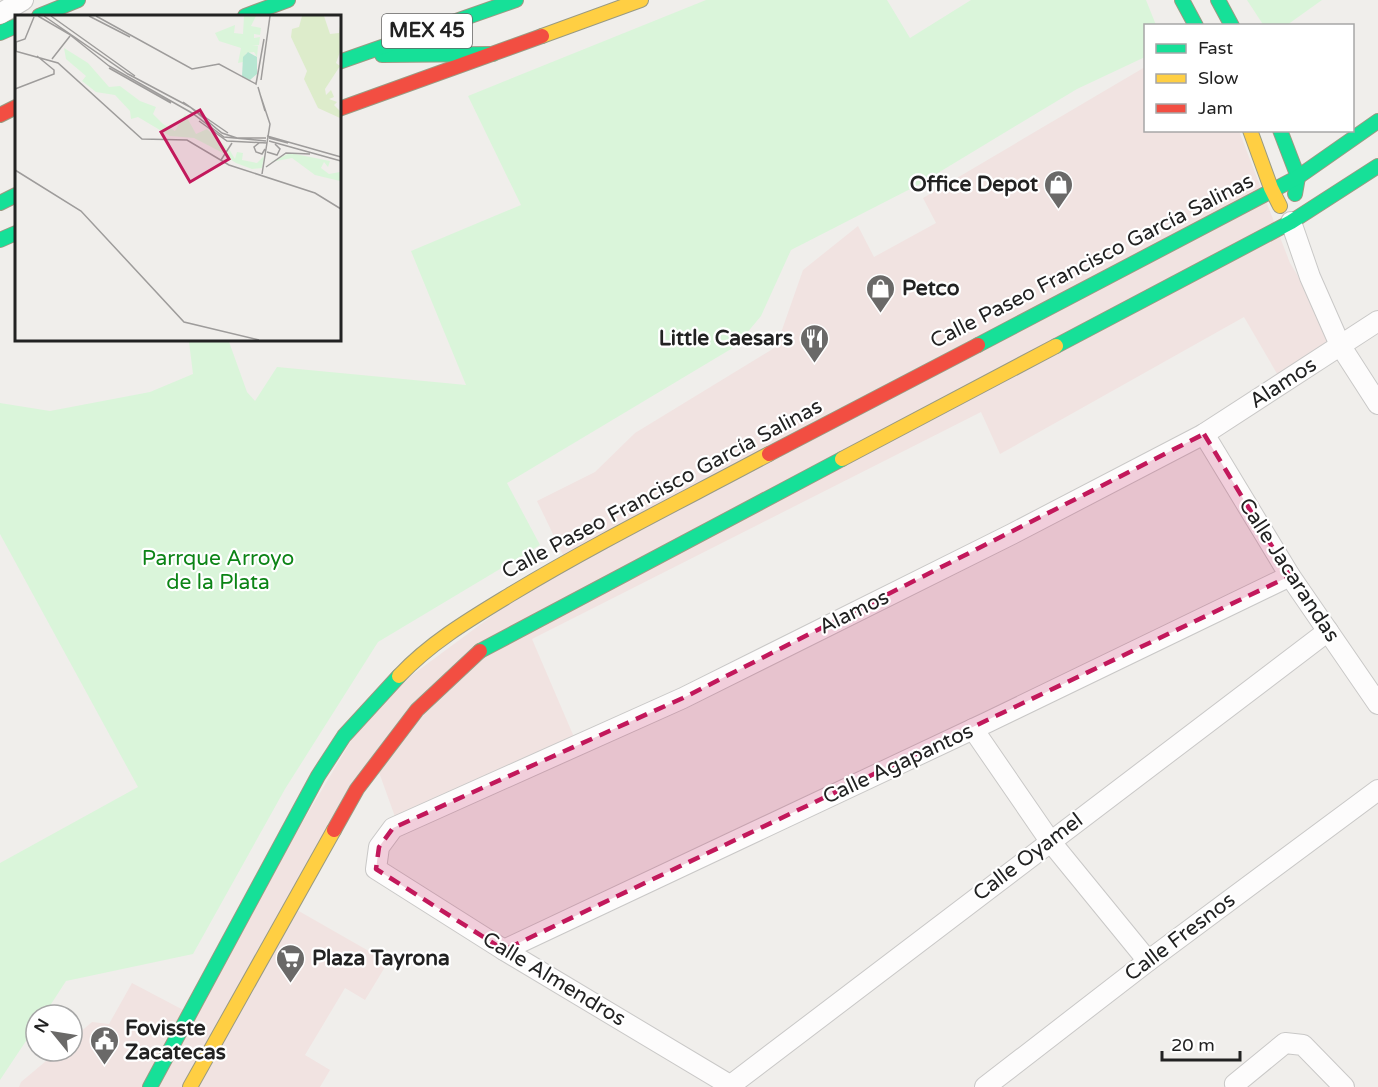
<svg xmlns="http://www.w3.org/2000/svg" width="1378" height="1087" font-family="'Varela Round',sans-serif">
<rect width="100%" height="100%" fill="#f0eeeb"/>
<path fill="#f1e3e1" d="M1145,67L1146,130L1239,131L1290,263L1340,345L1283,384L1244,317L1000,454L981,412L532,639L577,744L398,825L376,764L290,906L388,962L365,1000L345,988L305,1055L330,1070L320,1087H19L21,1082L58,1051H72V1039L92,1022L109,1024L132,983L189,1013L373,704L566,561L537,501L595,472L635,433L776,347L803,270L858,226L874,257L936,223L923,198Z"/>
<g fill="#daf5da">
<path d="M706,0H887L910,38L971,0H1146L1156,25L1146,26L1145,57L1077,89L918,185L791,250L761,316L736,346L507,483L540,545L378,642L285,789L193,954L66,981L44,1015H36V1026L0,1080V863L138,787L0,534V403L50,411L150,392L193,374L189,342L196,339H228L247,392L255,401L277,367L466,385L411,251L521,205L468,96Z"/>
<path d="M1247,0H1322L1287,25L1264,26Z"/>
</g>
<g fill="none" stroke-linecap="round" stroke-linejoin="round">
<defs>
<g id="street">
<path d="M0,14L23,0"/>
<path d="M1291,222L1310,277L1340,345L1378,404"/>
<path d="M1204,434L1290,576L1378,704"/>
<path d="M973,729L1050,841L1148,961"/>
<path d="M504,950L988,722L1290,576"/>
<path d="M731,1085L1328,631"/>
<path d="M733,1087L504,950L376,869L379,847L393,828L683,698L1012,534L1204,434L1378,321"/>
<path d="M985,1087L1148,961L1378,790"/>
<path d="M1236,1087L1235,1084L1285,1043L1303,1045L1344,1087"/>
</g>
<g id="fast">
<path d="M1182,0L1196,26"/>
<path d="M1218,0L1232,26"/>
<path d="M39,16L78,0"/>
<path d="M245,16L288,0"/>
<path d="M0,33L16,26"/>
<path d="M382,55L493,54"/>
<path d="M339,62L516,0"/>
<path d="M1280,130L1298,177L1295,194"/>
<path d="M0,203L16,195"/>
<path d="M0,240L16,233"/>
<path d="M978,345L1298,177L1378,121"/>
<path d="M1056,346L1291,222L1378,166"/>
<path d="M480,651L842,459"/>
<path d="M150,1087L318,776L344,736L399,676"/>
</g>
<g id="slow">
<path d="M542,36L641,0"/>
<path d="M1250,130L1271,188L1280,206"/>
<path d="M842,459L1056,346"/>
<path d="M399,676C432,641 472,618 513,593C596,543 683,500 769,454"/>
<path d="M190,1087L334,830"/>
</g>
<g id="jam">
<path d="M339,109L542,36"/>
<path d="M0,115L16,107"/>
<path d="M769,454L978,345"/>
<path d="M334,830L357,789L417,710L480,651"/>
</g>
</defs>
<use href="#street" stroke="#c9c8c7" stroke-width="22"/>
<use href="#fast" stroke="#999a82" stroke-width="16"/>
<use href="#slow" stroke="#999a82" stroke-width="16"/>
<use href="#jam" stroke="#999a82" stroke-width="16"/>
<use href="#street" stroke="#fdfcfc" stroke-width="20"/>
<use href="#fast" stroke="#16e098" stroke-width="14"/>
<use href="#slow" stroke="#ffcf43" stroke-width="14"/>
<use href="#jam" stroke="#f24e42" stroke-width="14"/>
</g>
<path fill="#c2185b" fill-opacity="0.2" stroke="#c2185b" stroke-width="4.5" stroke-dasharray="12 8" stroke-linejoin="round" d="M1204,434L1290,576L504,950L376,869L379,847L393,828L683,698Z"/>
<defs>
<symbol id="shop-pin" viewBox="-11 -11 22 30"><path d="M0 17L-7.5 6A9.5 9.5 0 1 1 7.5 6Z" fill="#6a6968" stroke="#fff"/><path d="M-5-2.5h2.3a2.7 3.5 0 0 1 5.4 0H5L5.5 6h-11ZM-1.5-2.5h3a1.5 2.3 0 0 0-3 0Z" fill="#fff"/></symbol>
<symbol id="restaurant-pin" viewBox="-11 -11 22 30"><path d="M0 17L-7.5 6A9.5 9.5 0 1 1 7.5 6Z" fill="#6a6968" stroke="#fff"/><path d="M-5-6h1v4h1v-4h1v4h1v-4h1v5L-1.5 .5V6h-2V.5L-5-1ZM5-6V6H3V1.5H1.5Q1.5-4 5-6Z" fill="#fff"/></symbol>
<symbol id="supermarket-pin" viewBox="-11 -11 22 30"><path d="M0 17L-7.5 6A9.5 9.5 0 1 1 7.5 6Z" fill="#6a6968" stroke="#fff"/><path d="M-6-5.5h2.5l.6 2H6L4.5 2H-2.5L-4.4-4H-6ZM-1.5 3.2a1.3 1.3 0 1 0 .1 0ZM3 3.2a1.3 1.3 0 1 0 .1 0Z" fill="#fff"/></symbol>
<symbol id="civic-pin" viewBox="-11 -11 22 30"><path d="M0 17L-7.5 6A9.5 9.5 0 1 1 7.5 6Z" fill="#6a6968" stroke="#fff"/><path d="M-.6-6.5H3V-4.5H.6V-3L4-1V1h2V6H-6V1h2V-1L-.6-3ZM-1.2 2.5V6h2.4V2.5Z" fill="#fff"/></symbol>
</defs>
<g fill-rule="evenodd">
<use href="#shop-pin" x="1042" y="168" width="33" height="45"/>
<use href="#shop-pin" x="864" y="272" width="33" height="45"/>
<use href="#restaurant-pin" x="798" y="322" width="33" height="45"/>
<use href="#supermarket-pin" x="274" y="942" width="33" height="45"/>
<use href="#civic-pin" x="88" y="1024" width="33" height="45"/>
</g>
<g text-anchor="middle" dominant-baseline="central" stroke-width="4.5" stroke-linejoin="round" paint-order="stroke">
<rect fill="#fff" stroke="#646464" stroke-width="1.5" x="382" y="14" width="90" height="34" rx="4.5"/>
<g font-size="20" font-weight="bold" fill="#222">
<text x="427" y="31">MEX 45</text>
</g>
<g font-size="21" font-weight="bold" fill="#222" stroke="#fff" text-anchor="start">
<text x="1038" y="184" text-anchor="end">Office Depot</text>
<text x="902" y="288">Petco</text>
<text x="793" y="338" text-anchor="end">Little Caesars</text>
<text x="312" y="958">Plaza Tayrona</text>
<text x="125" y="1028">Fovisste<tspan x="125" dy="24">Zacatecas</tspan></text>
</g>
<g font-size="21" fill="#222" stroke="#fff">
<text transform="translate(1092 261) rotate(-27)">Calle Paseo Francisco García Salinas</text>
<text transform="translate(1283 383) rotate(-33)">Alamos</text>
<text transform="translate(662 489) rotate(-28)">Calle Paseo Francisco García Salinas</text>
<text transform="translate(1289 570) rotate(57)">Calle Jacarandas</text>
<text transform="translate(854 612) rotate(-26)">Alamos</text>
<text transform="translate(898 764) rotate(-25)">Calle Agapantos</text>
<text transform="translate(1028 857) rotate(-37)">Calle Oyamel</text>
<text transform="translate(1180 937) rotate(-37)">Calle Fresnos</text>
<text transform="translate(554 979) rotate(31)">Calle Almendros</text>
</g>
<g font-size="21" fill="#0c8416" stroke="#fff">
<text x="218" y="558">Parrque Arroyo<tspan x="218" dy="24">de la Plata</tspan></text>
</g>
</g>
<g transform="translate(15 15)">
<rect width="326" height="326" fill="#f0eeeb"/>
<path d="M287,1H309L315,19L324,18L325,11V37L321,48L325,51L310,74L311,80L316,75L319,82L314,84L322,87L319,90L325,96V103L303,93L289,64L292,56L276,22L277,14L284,12Z" fill="#ddeccb"/>
<path d="M229,1H241L236,11L246,13L245,20L239,19V23L245,22L244,30L237,31H243L242,42L239,37L231,38L228,47L223,48L226,33L204,26L200,18L220,10L219,18L228,19ZM49,33L73,48L94,72L105,71L125,86L141,92L138,99L148,109L160,116L170,99L181,119L192,114L212,133L208,138L179,123L155,121L123,102L116,104L115,96L100,80L81,77L67,66L71,61L51,44ZM214,134L220,144L222,137L228,138L227,145L242,148L249,141L247,153L237,154L221,148L210,141ZM275,138L315,146L313,152L309,147L306,153L314,159L325,157V166L300,160L277,143L256,147Z" fill="#daf5da"/>
<path d="M233,37L242,42V59L235,65L227,62L228,42Z" fill="#b7e6d2"/>
<path fill="none" stroke="#9e9c9b" stroke-width="1.5" d="M23,1L54,19L94,51L177,98L209,122L251,126M29,1L113,59L175,92L207,118L222,123H251M36,1L120,61M74,1L115,22M81,1L177,54L204,49L241,69L249,24M0,36L43,48L127,124L172,125L214,150L300,178L326,194M1,36V27L10,24L19,2M37,44L55,21M94,53L156,88M246,65L255,1M243,72L250,96M0,74L39,59V55L22,41M245,79L255,109L247,159M168,87L213,118M184,106L212,126L252,128M252,121L326,142M254,123L273,128M254,126L326,146M244,128L239,132L241,137L247,139L250,134M252,137L262,140L265,134L260,129M206,145L217,128M251,152L271,138L295,139M0,155L66,196L169,307L244,325"/>
<path fill="#c2185b" fill-opacity="0.15" stroke="#c2185b" stroke-width="3" d="M185,95L214,144L175,167L146,117Z"/>
<rect width="326" height="326" fill="none" stroke="#222" stroke-width="3"/>
</g>
<rect x="1144" y="24" width="210" height="108" fill="#ffffff" stroke="#a7a7a7" stroke-width="1.5"/>
<rect x="1156" y="44" width="30" height="9" fill="#16e098" stroke="#a7a7a7" stroke-width="1.5"/>
<text x="1198" y="54" font-size="18" fill="#222222">Fast</text>
<rect x="1156" y="74" width="30" height="9" fill="#ffcf43" stroke="#a7a7a7" stroke-width="1.5"/>
<text x="1198" y="84" font-size="18" fill="#222222">Slow</text>
<rect x="1156" y="104" width="30" height="9" fill="#f24e42" stroke="#a7a7a7" stroke-width="1.5"/>
<text x="1198" y="114" font-size="18" fill="#222222">Jam</text>
<g transform="translate(54 1033) rotate(300)"><circle r="28" fill="#ffffff" stroke="#a7a7a7" stroke-width="1.5"/>
<path d="M0-4.5L10 22L0 15L-10 22Z" fill="#6a6968"/>
<text y="-9" font-size="16" font-weight="bold" text-anchor="middle" fill="#222222">N</text>
</g>
<path d="M1162 1051v9h78v-9" fill="none" stroke="#222222" stroke-width="3"/>
<text x="1171" y="1051" font-size="18" fill="#222222" stroke="#ffffff" stroke-width="4.5" paint-order="stroke">20 m</text>
</svg>
